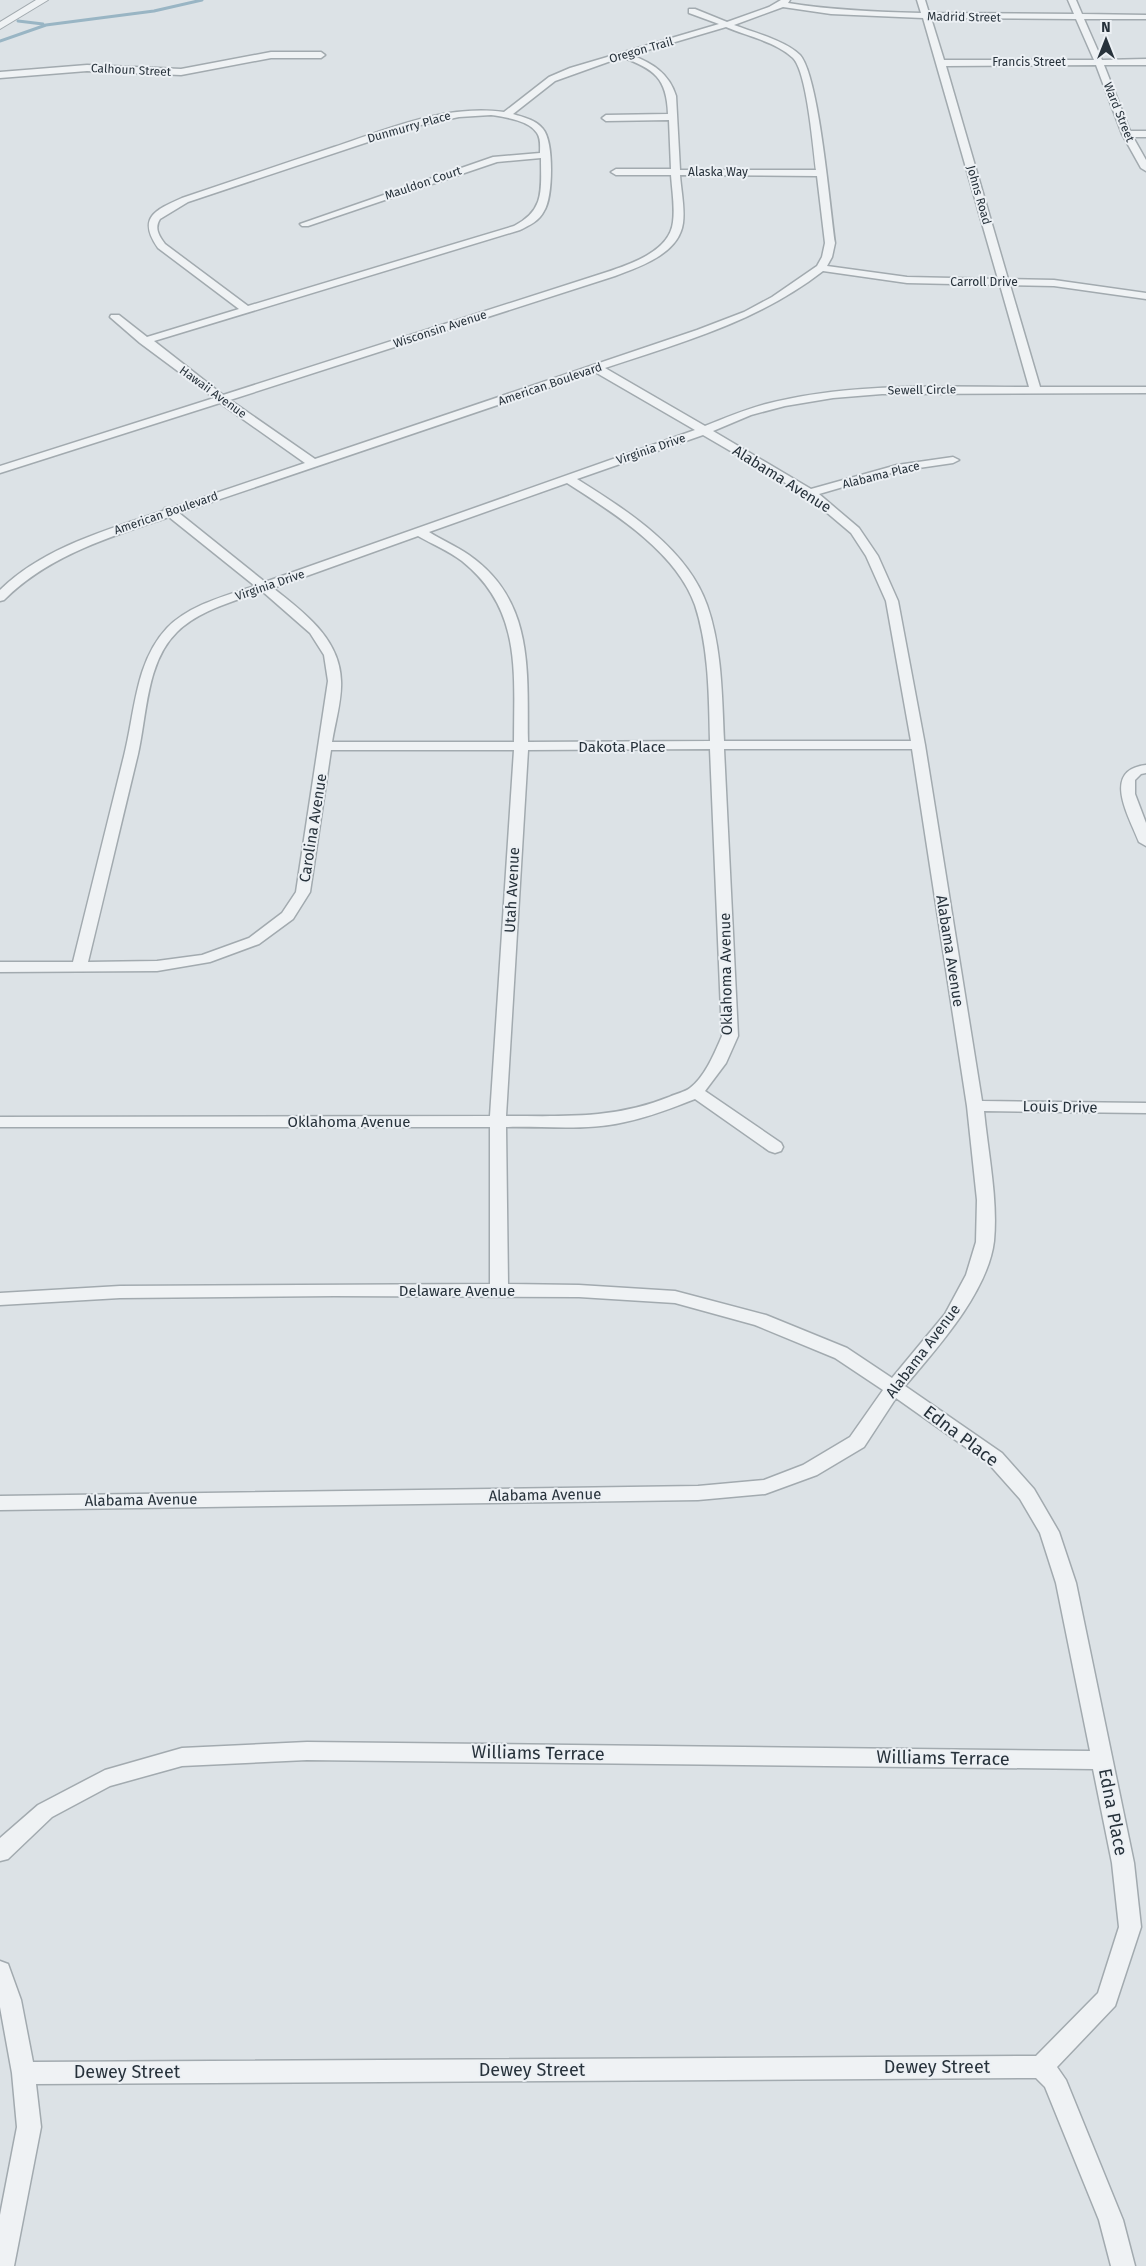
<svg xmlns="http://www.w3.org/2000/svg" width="1146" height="2266" font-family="'Fira Sans',sans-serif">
<rect width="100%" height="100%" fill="#dce2e6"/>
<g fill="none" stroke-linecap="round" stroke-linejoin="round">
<g stroke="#99b5c4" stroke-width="3">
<path d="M18,21L43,24"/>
<path d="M0,41L46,25L154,11L202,0"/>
</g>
<defs>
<g id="minor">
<path d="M781,0H790L788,3C832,10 876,12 921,13L917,0H925L929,13L1074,14L1068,0H1076L1082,14L1146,15V19H1084L1102,60L1146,59V65H1104L1130,131H1146V137H1133L1146,160V171L1141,168L1122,134L1096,65L946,66L1008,279L1054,280L1146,293V299L1054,286L1010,285L1040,387H1146V393L882,394L833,398L785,406L751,415L713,431L811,489L897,465L953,457L959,460L953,463L898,471L819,494L859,528L878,556L898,601L925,745L982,1101L1146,1103V1113L984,1111C988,1153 998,1199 994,1241C988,1292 937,1348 905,1386L1002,1453L1034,1489L1059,1532L1076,1583L1134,1863L1141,1927L1115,2006L1057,2067L1066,2080L1123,2220L1135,2266H1111L1099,2220L1045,2087L1036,2078L36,2084L41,2127L14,2266H0V2215L17,2127L12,2073L0,2007V1961L8,1964L21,2000L33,2062L1036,2056L1098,1993L1119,1927L1112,1863L1093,1769L307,1760L182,1766L110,1786L52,1817L8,1859L0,1861V1838L38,1805L105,1770L182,1748L307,1742L1090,1751L1056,1583L1040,1533L1020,1499L988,1463L896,1398L864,1447L817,1475L765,1494L698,1500L0,1510V1496L698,1486L764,1480L803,1465L850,1437L883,1390L835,1358L755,1325L675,1303L579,1297L334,1296L120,1298L0,1305V1293L120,1286L490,1284V1127H0V1117L490,1116L514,750H331L310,892L293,919L259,944L210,962L157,971L0,972V962H73C90,893 107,824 124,756C135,713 135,662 167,628C189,605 225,596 255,586L169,517C110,537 49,555 4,600L0,601V590C44,547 107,530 163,511L165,508H172L305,463L220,403L0,473V466L214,398L140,343L110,317L111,315H119L147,337L239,309L158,248C137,218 155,210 182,198C232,181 283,164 334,147C388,129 445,104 504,112L549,77L570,68L719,24L689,13V9H695L727,22L769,7ZM783,7L831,14L923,18L998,279L907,277L827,266L832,257L835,243C830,209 819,76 800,55C786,41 753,32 734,25ZM931,18L1076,19L1094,60H944ZM726,27C747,36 776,42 793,58C807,72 813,147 816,170H680L676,96C669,73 652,63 631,55ZM622,57C654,69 667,78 668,114L606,115L602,118L606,121L669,120L671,169H616L611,172L616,175H671C672,190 675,207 673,222C670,251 631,264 607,272L223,395L154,341L520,230C530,225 539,221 544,211C553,197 554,142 543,129C536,120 523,117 513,114L555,81ZM491,115C504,117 529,120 537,133C541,139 540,146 540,153L493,157L300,224L302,226H308L497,162L541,158C541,190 545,210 514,226L248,306L165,244C159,236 154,228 160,219L188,202L416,126L459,117ZM680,175L817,176L825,243L822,257L817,266L772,297L744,312L697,330L315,459L230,400L615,276C639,267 679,254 683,223C685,208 681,190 680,175ZM823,271L907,283L1000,285L1029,387C941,387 851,382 766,404C744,410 725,418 705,426L605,368C683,342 757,322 823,271ZM595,372L695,430L265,582L179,513ZM703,435L806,495L851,533L866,556L886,601L911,741H724C722,696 722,648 707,605C687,548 626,510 577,479ZM567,483C612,512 676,551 695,605C709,648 709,696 710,741L528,742C527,672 535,601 469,555C456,546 442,540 429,532ZM418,536C432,544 449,551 462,561C522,609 514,672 514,742H332C335,723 342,700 341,681C340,638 303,612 273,588ZM262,591L310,633L324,655L328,681L296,892L282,913L249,938L202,955L157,961L88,962C105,893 121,823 138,754C147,715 146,662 177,632C199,610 233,602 262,591ZM710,749L722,1036C715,1052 705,1077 690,1088C685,1092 675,1094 669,1097C615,1119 564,1116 506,1116L528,750ZM724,749H912L967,1106L977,1200L976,1242L966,1275L945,1314L892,1378L847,1348L766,1315L675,1291L579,1285L508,1284L506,1127C545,1126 587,1131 625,1122C649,1117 672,1108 695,1099L769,1151L775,1153L781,1151L783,1147L781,1143L705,1091L726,1063L738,1036Z"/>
<path d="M271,52H321L325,55L321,58H271L181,75L87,71L0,78V72L87,65L181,69Z"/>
<path d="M1146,765V773L1141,774L1135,780V794L1146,823V846L1139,842C1129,816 1101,770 1146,765Z"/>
</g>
<path id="tertiary" d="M36,0H48L0,29V22Z"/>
</defs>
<use href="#minor" stroke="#a2aaaf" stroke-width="3"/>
<use href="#tertiary" stroke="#a2aaaf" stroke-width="2"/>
<use href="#minor" fill="#eff2f4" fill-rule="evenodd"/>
<use href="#tertiary" fill="#eff2f4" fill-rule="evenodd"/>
</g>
<g text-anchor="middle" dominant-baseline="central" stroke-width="4" stroke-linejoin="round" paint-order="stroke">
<g font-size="12" fill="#27323b" stroke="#ecf0f4">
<text transform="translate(964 17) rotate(1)">Madrid Street</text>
<text transform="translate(641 50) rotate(-16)">Oregon Trail</text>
<text x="1029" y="62">Francis Street</text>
<text transform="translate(131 70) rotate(3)">Calhoun Street</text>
<text transform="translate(1119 112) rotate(68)">Ward Street</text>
<text transform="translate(409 127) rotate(-16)">Dunmurry Place</text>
<text x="718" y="172">Alaska Way</text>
<text transform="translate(423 183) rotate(-19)">Mauldon Court</text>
<text transform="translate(979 195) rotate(74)">Johns Road</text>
<text x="984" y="282">Carroll Drive</text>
<text transform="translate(440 329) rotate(-18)">Wisconsin Avenue</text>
<text transform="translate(550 384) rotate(-19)">American Boulevard</text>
<text transform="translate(922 390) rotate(-1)">Sewell Circle</text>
<text transform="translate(213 392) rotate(36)">Hawaii Avenue</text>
<text transform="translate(651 449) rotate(-19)">Virginia Drive</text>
<text transform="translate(881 475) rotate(-14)">Alabama Place</text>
<text transform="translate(166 513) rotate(-19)">American Boulevard</text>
<text transform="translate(270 585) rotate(-19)">Virginia Drive</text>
</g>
<g font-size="15" fill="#27323b" stroke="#ecf0f4">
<text transform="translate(782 479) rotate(32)">Alabama Avenue</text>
<text x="622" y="747">Dakota Place</text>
<text transform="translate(313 828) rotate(-81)">Carolina Avenue</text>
<text transform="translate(512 890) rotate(-87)">Utah Avenue</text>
<text transform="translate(950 951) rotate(81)">Alabama Avenue</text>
<text transform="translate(726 974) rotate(-91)">Oklahoma Avenue</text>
<text transform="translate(1060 1107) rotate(1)">Louis Drive</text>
<text x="349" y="1122">Oklahoma Avenue</text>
<text x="457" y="1291">Delaware Avenue</text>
<text transform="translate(923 1351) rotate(-53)">Alabama Avenue</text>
<text transform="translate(545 1495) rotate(-1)">Alabama Avenue</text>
<text transform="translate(141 1500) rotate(-1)">Alabama Avenue</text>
</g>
<g font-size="18" fill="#27323b" stroke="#ecf0f4">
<text transform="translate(961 1436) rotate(37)">Edna Place</text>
<text transform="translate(538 1753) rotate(1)">Williams Terrace</text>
<text transform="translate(943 1758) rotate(1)">Williams Terrace</text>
<text transform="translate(1113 1812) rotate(79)">Edna Place</text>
<text x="937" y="2067">Dewey Street</text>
<text x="532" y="2070">Dewey Street</text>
<text x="127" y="2072">Dewey Street</text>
</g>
</g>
<g transform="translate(1106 40)" stroke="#ecf0f4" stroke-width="4" paint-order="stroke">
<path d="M0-4L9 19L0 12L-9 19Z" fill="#27323b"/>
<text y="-8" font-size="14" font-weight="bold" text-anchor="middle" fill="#27323b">N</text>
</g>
</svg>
